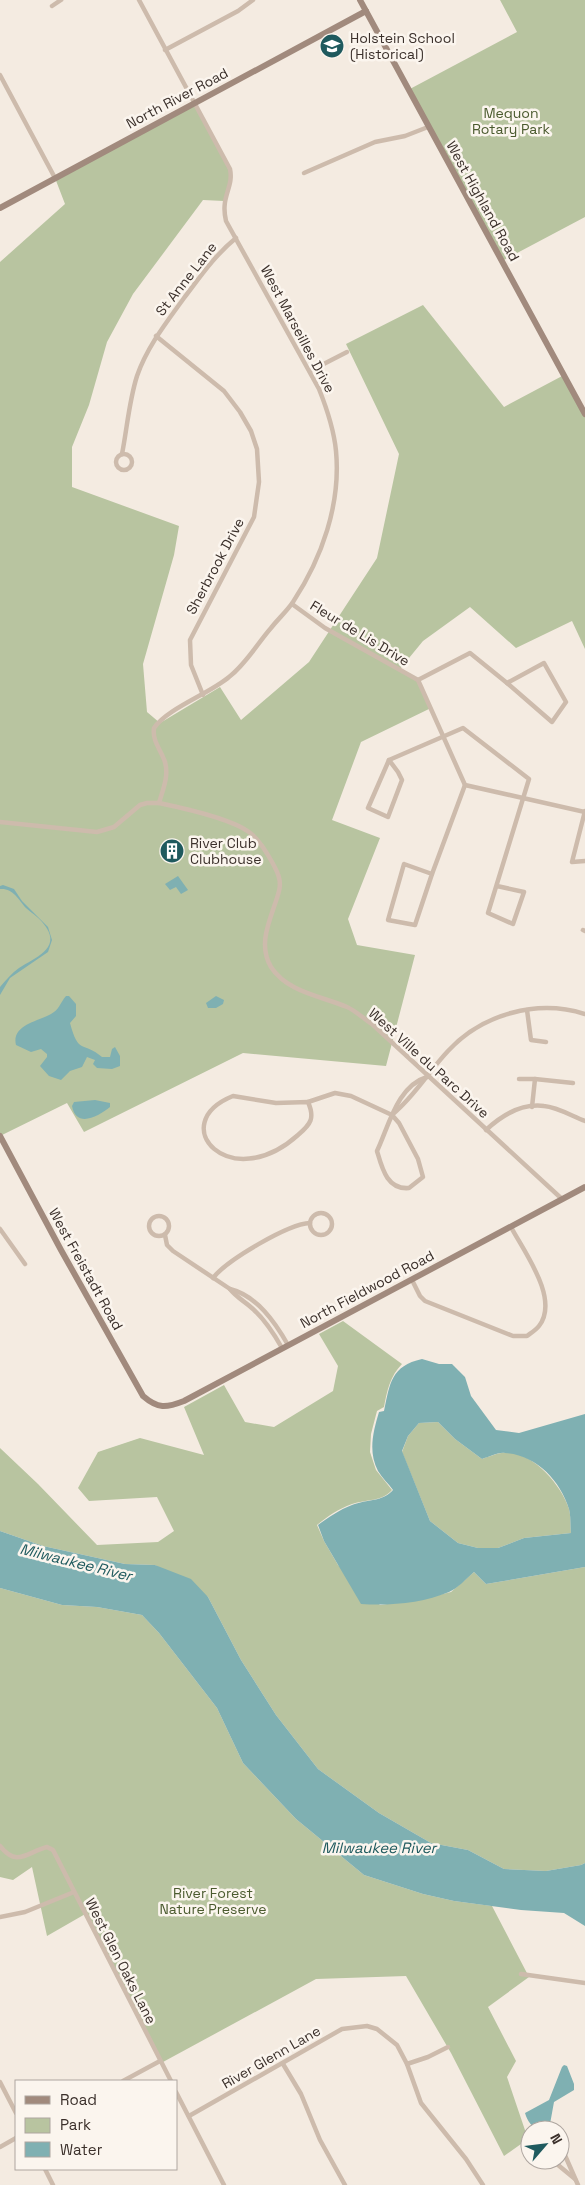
<svg xmlns="http://www.w3.org/2000/svg" width="585" height="2185" font-family="'Space Grotesk',sans-serif">
<rect width="100%" height="100%" fill="#f4ebe1"/>
<g fill="#b8c4a0">
<path d="M500,0H585V217L502,261L408,90L517,32Z"/>
<path d="M194,103L232,176L224,201L203,200L133,294L107,342L89,405L72,447V487L179,526L174,555L143,664L147,712L160,723L220,687L241,720L309,662L377,558L399,454L346,344L423,305L504,407L564,375L585,414V649L572,621L516,648L470,607L423,641L400,669L418,680L431,708L361,742L332,820L380,838L348,919L357,945L415,955L386,1066L243,1053L84,1132L67,1103L0,1136V262L65,204L55,178Z"/>
<path d="M343,1321L402,1364C390,1376 387,1391 384,1407L377,1411L371,1434L370,1452L376,1470L392,1490C382,1502 366,1499 352,1504C338,1509 328,1516 317,1525L324,1541L338,1565L380,1605L418,1600L451,1592L474,1572L486,1584L585,1567V1863L581,1865L546,1871L504,1869L468,1850L431,1843L379,1813L318,1769L276,1715L241,1660L208,1597L155,1565L125,1564L43,1546L0,1531V1448L38,1484L97,1545L158,1542L174,1531L157,1497L89,1501L78,1488L98,1452L140,1438L204,1455L184,1407L224,1385L245,1422L274,1427L333,1391L338,1366L319,1334Z"/>
<path d="M438,1422L455,1439L482,1459C488,1457 495,1454 501,1453C530,1448 561,1484 569,1509C571,1516 570,1525 571,1533L524,1538L498,1548H478L458,1543L430,1521L402,1452L408,1436L419,1423Z"/>
<path d="M0,1588L62,1605L97,1607L142,1615L159,1633L217,1708L243,1763L296,1819L364,1875L423,1894L454,1901L492,1906L529,1977L488,2007L516,2061L507,2077L528,2139L504,2156L451,2053L406,1976L316,1979L163,2062L87,1913L47,1936L32,1867L13,1880L0,1877Z"/>
</g>
<g fill="#7fb0b2" fill-rule="evenodd">
<path d="M178,876L188,890L181,894L176,887L170,890L165,884Z"/>
<path d="M3,885L14,889L22,901L48,927L52,940L48,952L10,978L0,995V987C6,980 12,973 19,968C34,958 61,949 46,927C41,919 33,914 26,908C18,899 13,888 0,889V886Z"/>
<path d="M66,996H69L76,1004V1016L70,1023C79,1056 82,1040 102,1057H110L112,1049L115,1047L120,1056V1066L112,1069L97,1068L93,1064L95,1060L87,1057L82,1067L70,1071L61,1080L49,1076L40,1066L47,1057V1054L41,1049L31,1052L16,1045C11,1025 39,1021 51,1014C59,1010 60,1003 66,996Z"/>
<path d="M216,996L224,1000L223,1004L216,1008H208L206,1003Z"/>
<path d="M95,1100L110,1103V1107C99,1116 76,1129 72,1106L74,1102Z"/>
<path d="M422,1359L439,1364H452L465,1377L471,1396L496,1430L519,1433L585,1414V1567L486,1584L474,1572C466,1579 458,1588 449,1592C423,1603 390,1606 361,1604L324,1541L318,1525C329,1517 339,1510 352,1505C367,1499 383,1502 393,1490C389,1484 382,1478 378,1471C368,1452 373,1432 379,1412L384,1411C390,1383 391,1366 422,1359ZM438,1422L455,1439L482,1459C489,1457 498,1452 505,1453C536,1455 560,1480 569,1509C571,1516 570,1526 571,1533L524,1538L498,1548H478L458,1543L430,1521L402,1451L408,1436L419,1423Z"/>
<path d="M0,1531L43,1546L125,1564L155,1565L191,1579L208,1597L241,1660L276,1715L318,1769L379,1813L431,1843L468,1850L504,1869L546,1871L581,1865L585,1863V1926L564,1913L521,1910L454,1901L423,1894L364,1875L296,1819L243,1763L217,1708L159,1633L142,1615L97,1607L62,1605L0,1588Z"/>
<path d="M564,2065L567,2066L574,2084V2090L554,2102L550,2124L541,2130C532,2129 527,2120 525,2113L549,2100L562,2067Z"/>
</g>
<g fill="none" stroke-linecap="round" stroke-linejoin="round">
<g stroke="#cdbbac" stroke-width="4.5">
<path d="M139,0L230,169C234,188 220,196 226,221L319,389C327,409 334,430 336,451C341,504 322,558 293,602C287,611 278,619 271,628C257,644 246,664 229,677C209,694 168,708 154,728C152,741 161,750 165,762C169,776 163,789 159,803"/>
<path d="M52,6L61,0"/>
<path d="M165,50L238,11L253,0"/>
<path d="M0,75L55,178"/>
<path d="M304,173L375,142L405,136L428,127"/>
<path d="M156,336L224,391L240,412L251,431L257,449L259,482L254,517L190,640L191,665L203,695"/>
<path d="M310,371L347,352"/>
<circle cx="124" cy="462" r="8"/>
<path d="M122,454C127,429 129,401 137,376C147,347 166,323 184,298C200,277 215,255 236,238"/>
<path d="M292,604L325,628L418,680"/>
<path d="M544,663L566,702L552,722L507,683Z"/>
<path d="M418,680L465,785L585,812"/>
<path d="M418,680L470,653L507,683"/>
<path d="M389,760L463,728L529,779L488,913L513,924L524,892L497,886"/>
<path d="M389,760L398,772L402,780L388,817L368,808Z"/>
<path d="M585,811L572,862L585,861"/>
<path d="M0,822L97,832L114,827L140,805L147,803H159C183,808 230,818 249,832C259,839 266,851 272,862C277,871 282,880 279,891C273,915 256,942 271,967C287,992 321,996 347,1007C356,1011 364,1019 372,1024L562,1199"/>
<path d="M404,864L432,874L415,925L388,920Z"/>
<path d="M432,874L465,785"/>
<path d="M583,930L585,931"/>
<path d="M527,1010L531,1040L546,1042"/>
<path d="M519,1079H535L532,1107"/>
<path d="M535,1079L573,1083"/>
<path d="M233,1096L276,1103L308,1102C315,1118 311,1124 298,1135C230,1196 164,1124 233,1096Z"/>
<path d="M308,1102L335,1093L351,1096L392,1115L399,1123L418,1159L423,1177L409,1188C387,1190 382,1168 377,1151C389,1126 397,1086 427,1077"/>
<path d="M393,1114C415,1096 429,1071 448,1051C482,1014 537,999 585,1014"/>
<path d="M486,1130C501,1116 521,1103 544,1106C557,1107 572,1116 585,1121"/>
<circle cx="321" cy="1224" r="11"/>
<circle cx="159" cy="1226" r="10"/>
<path d="M0,1229L25,1264"/>
<path d="M165,1235L167,1245L173,1251L230,1289C237,1298 246,1302 254,1310C266,1321 274,1334 282,1348"/>
<path d="M213,1278C227,1260 288,1224 310,1223"/>
<path d="M412,1280L420,1296L425,1301L513,1336H527C531,1333 536,1330 539,1326C560,1299 524,1252 511,1227"/>
<path d="M230,1289C257,1296 275,1322 288,1345"/>
<path d="M0,1846C17,1868 27,1852 47,1847L53,1850L171,2081"/>
<path d="M0,1917L25,1912L74,1892"/>
<path d="M521,1974L585,1983"/>
<path d="M283,2064L301,2094L320,2140L345,2185"/>
<path d="M407,2064L428,2057L448,2047"/>
<path d="M123,2081L160,2061"/>
<path d="M0,2082L16,2113"/>
<path d="M176,2092L224,2185"/>
<path d="M189,2116L342,2029L367,2026L377,2029L397,2045L407,2064L421,2103L466,2159L483,2185"/>
<path d="M560,2144L578,2185"/>
<path d="M0,2147L16,2138"/>
<path d="M552,2160L575,2179"/>
<path d="M45,2169L53,2185"/>
</g>
<g stroke="#a18a7d" stroke-width="6">
<path d="M360,0L585,414"/>
<path d="M0,208L366,11"/>
<path d="M0,1136L61,1250L143,1396C158,1409 166,1408 184,1401L585,1187"/>
</g>
</g>
<defs>
<symbol id="school-disc" viewBox="-11 -11 22 22"><circle r="9.5" fill="#1f5a5e" stroke="#fbf5ee"/><path d="M0-5L7-2L0 1L-7-2ZM-4 1L0 2.5L4 1V4Q0 6-4 4Z" fill="#fff"/></symbol>
<symbol id="building-disc" viewBox="-11 -11 22 22"><circle r="9.5" fill="#1f5a5e" stroke="#fbf5ee"/><path d="M-4-6H4V6H1V3H-1V6H-4ZM-2.5-4.3h1.7v1.8h-1.7ZM.8-4.3h1.7v1.8H.8ZM-2.5-1h1.7V.8h-1.7ZM.8-1h1.7V.8H.8Z" fill="#fff"/></symbol>
</defs>
<g fill-rule="evenodd">
<use href="#school-disc" x="318" y="32" width="28" height="28"/>
<use href="#building-disc" x="158" y="837" width="28" height="28"/>
</g>
<g text-anchor="middle" dominant-baseline="central" stroke-width="5" stroke-linejoin="round" paint-order="stroke">
<g font-size="14" fill="#3b302b" stroke="#fbf5ee" text-anchor="start">
<text x="350" y="38">Holstein School<tspan x="350" dy="16">(Historical)</tspan></text>
<text x="190" y="843">River Club<tspan x="190" dy="16">Clubhouse</tspan></text>
</g>
<g font-size="14" fill="#3b302b" stroke="#fbf5ee">
<text transform="translate(177 98) rotate(-28)">North River Road</text>
<text transform="translate(483 201) rotate(61)">West Highland Road</text>
<text transform="translate(186 279) rotate(-52)">St Anne Lane</text>
<text transform="translate(298 329) rotate(62)">West Marseilles Drive</text>
<text transform="translate(215 566) rotate(-62)">Sherbrook Drive</text>
<text transform="translate(360 633) rotate(31)">Fleur de Lis Drive</text>
<text transform="translate(429 1063) rotate(42)">West Ville du Parc Drive</text>
<text transform="translate(86 1269) rotate(61)">West Freistadt Road</text>
<text transform="translate(367 1289) rotate(-28)">North Fieldwood Road</text>
<text transform="translate(121 1961) rotate(63)">West Glen Oaks Lane</text>
<text transform="translate(271 2057) rotate(-30)">River Glenn Lane</text>
</g>
<g font-size="14" fill="#4a5a2e" stroke="#fbf5ee">
<text x="511" y="113">Mequon<tspan x="511" dy="16">Rotary Park</tspan></text>
<text x="213" y="1893">River Forest<tspan x="213" dy="16">Nature Preserve</tspan></text>
</g>
<g font-size="15" font-style="italic" fill="#1f5a5e" stroke="#fbf5ee">
<text transform="translate(76 1562) rotate(14)">Milwaukee River</text>
<text x="379" y="1847">Milwaukee River</text>
</g>
</g>
<rect x="15" y="2080" width="162" height="90" fill="#fbf5ee" stroke="#aea6a0"/>
<rect x="25" y="2096" width="25" height="8" fill="#a18a7d" stroke="#aea6a0"/>
<text x="60" y="2105" font-size="15" fill="#3b302b">Road</text>
<rect x="25" y="2118" width="25" height="15" fill="#b8c4a0" stroke="#aea6a0"/>
<text x="60" y="2130" font-size="15" fill="#3b302b">Park</text>
<rect x="25" y="2142" width="25" height="15" fill="#7fb0b2" stroke="#aea6a0"/>
<text x="60" y="2155" font-size="15" fill="#3b302b">Water</text>
<g transform="translate(545 2145) rotate(62)"><circle r="24" fill="#fbf5ee" stroke="#aea6a0"/>
<path d="M0-4L9 19L0 12L-9 19Z" fill="#1f5a5e"/>
<text y="-8" font-size="14" font-weight="bold" text-anchor="middle" fill="#3b302b">N</text>
</g>
</svg>
